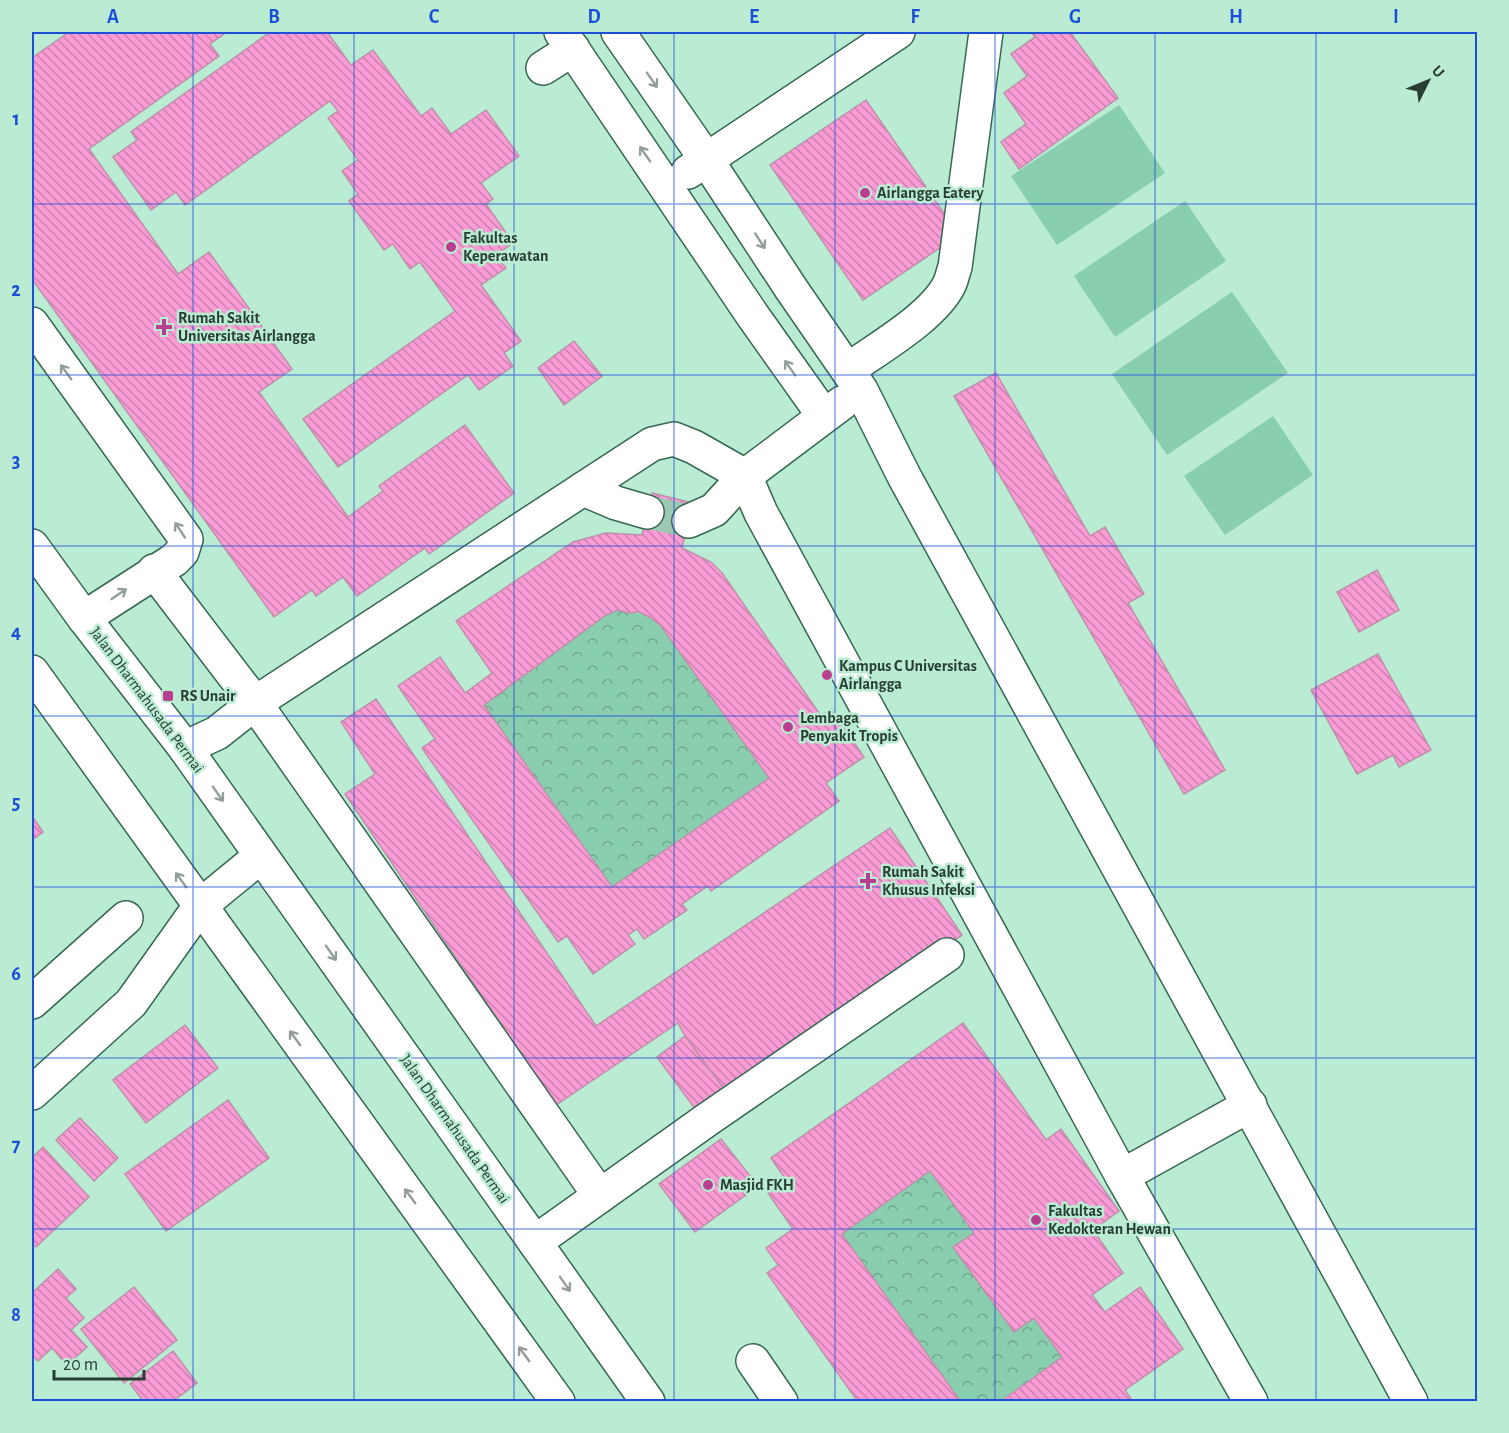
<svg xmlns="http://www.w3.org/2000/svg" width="1509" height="1433" font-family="'Alegreya Sans',sans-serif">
<defs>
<pattern id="park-crowns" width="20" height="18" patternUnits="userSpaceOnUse" patternTransform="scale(1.5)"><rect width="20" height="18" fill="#89ceae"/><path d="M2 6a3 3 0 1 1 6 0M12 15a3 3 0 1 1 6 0" fill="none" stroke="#70a88e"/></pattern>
<pattern id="building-back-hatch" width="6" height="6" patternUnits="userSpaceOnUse" patternTransform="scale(1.5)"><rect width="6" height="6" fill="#fc9cd6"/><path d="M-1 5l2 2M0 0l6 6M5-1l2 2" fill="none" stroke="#cc80ae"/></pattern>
</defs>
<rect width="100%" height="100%" fill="#b9ecd3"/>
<g fill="url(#park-crowns)">
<path d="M618,610C639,616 642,609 661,626L769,778L612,887L484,705L606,615Z"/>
<path d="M930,1171L974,1233L954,1248L1014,1332L1034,1318L1062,1357L1000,1401H961L842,1234Z"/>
</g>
<g fill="#89ceae">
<path d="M1119,105L1165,173L1057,245L1011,176Z"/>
<path d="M1185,201L1226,261L1115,337L1074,276Z"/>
<path d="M1232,292L1288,373L1167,455L1112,374Z"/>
<path d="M1273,416L1313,475L1225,535L1184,476Z"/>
</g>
<g fill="url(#building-back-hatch)" stroke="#bd91aa" stroke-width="1.5" fill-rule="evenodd">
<path d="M69,32H227L210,44L219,56L89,149L178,274L209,252L292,369L259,392L348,517L383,491L379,486L465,425L514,493L429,554L425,548L357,596L343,577L316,596L312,590L274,617L32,279V58Z"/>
<path d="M270,32H327L351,65L373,50L421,116L432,108L451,134L486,110L519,156L481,183L493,199L486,204L513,243L496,255L506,268L481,285L521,341L504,353L513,366L479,390L468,375L338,467L303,419L455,311L420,262L410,269L393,244L384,250L349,201L358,194L342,171L358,160L328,118L338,111L330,101L185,205L176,192L151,210L113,157L137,140L131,132Z"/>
<path d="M1031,32H1070L1118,98L1019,169L1001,142L1026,124L1004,93L1027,76L1011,54L1035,37Z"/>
<path d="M866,100L959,235L863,300L770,165Z"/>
<path d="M574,341L602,376L564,405L538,368Z"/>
<path d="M996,373L1090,536L1105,527L1144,594L1128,603L1225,770L1184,794L954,396Z"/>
<path d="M652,493L693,503L682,548L711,562L722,573L821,716L831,709L864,757L826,783L839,801L711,891L708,886L682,904L687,910L644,939L637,929L628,935L635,944L593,974L567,936L558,942L422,748L435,739L398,686L440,657L465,693L492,673L456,621L573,542L606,533L642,535ZM618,610L628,613L639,612L651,618L661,626L769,778L612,887L484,705L606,615Z"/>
<path d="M1377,570L1399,610L1359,632L1337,592Z"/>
<path d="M1378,654L1431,750L1399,767L1393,755L1357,774L1311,690Z"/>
<path d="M376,699L596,1026L890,828L962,935L786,1050L727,1093L685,1036L678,1023L556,1105L345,794L375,774L341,722Z"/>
<path d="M32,816L43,832L32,840Z"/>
<path d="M963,1023L1046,1140L1061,1129L1119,1211L1093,1230L1123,1273L1092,1295L1105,1312L1140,1287L1183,1349L1125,1390L1133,1402H1000L1062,1357L1034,1318L1014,1332L953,1247L974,1233L930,1171L842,1234L961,1402H858L767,1273L778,1265L766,1248L793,1229L768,1193L786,1180L771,1158Z"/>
<path d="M185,1025L218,1068L146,1123L113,1080Z"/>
<path d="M685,1036L727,1093L704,1121L657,1057Z"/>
<path d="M228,1100L269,1158L166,1231L125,1174Z"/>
<path d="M80,1118L118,1158L94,1181L56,1140Z"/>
<path d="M721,1139L758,1186L695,1232L659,1184Z"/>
<path d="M43,1147L89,1197L36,1247L32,1243V1158Z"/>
<path d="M58,1269L76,1289L66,1298L84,1318L71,1330L87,1347L67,1365L52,1348L38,1361L32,1355V1293Z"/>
<path d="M134,1287L177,1340L124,1383L81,1329Z"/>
<path d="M173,1351L197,1383L172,1402H144L130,1384Z"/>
</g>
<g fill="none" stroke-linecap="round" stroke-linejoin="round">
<path stroke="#9cc9b3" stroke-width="33" stroke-dasharray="33 16" stroke-linecap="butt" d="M647,512L689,521"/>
<defs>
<g id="minor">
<path d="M561,32L753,316L824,416"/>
<path d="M618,32L706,159L792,290L861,390L904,476L1411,1402"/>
<path d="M543,68L573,49"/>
<path d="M688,172L898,32"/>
<path d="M32,324L186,539L182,552L174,560L84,618"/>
<path d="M848,370C878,348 932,318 949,285C952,279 953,272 955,267L986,32"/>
<path d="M583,489L616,503L647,512"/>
<path d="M689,521L714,510L745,476L842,403"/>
<path d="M32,546L84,618L185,748L648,1402"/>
<path d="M154,571L255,703L600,1196"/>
<path d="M32,672L558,1402"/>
<path d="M185,748L217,733L255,703L652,444L674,439L694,447L745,476L761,513L1122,1176"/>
<path d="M32,1002L126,918"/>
<path d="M32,1093L131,1003L200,906L261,856"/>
<path d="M1250,1105L1122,1176L1251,1402"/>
<path d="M535,1242L708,1119L947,955"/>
<path d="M753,1361L781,1402"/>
</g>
</defs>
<use href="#minor" stroke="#376752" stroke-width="36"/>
<use href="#minor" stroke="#fff" stroke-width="33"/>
</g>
<defs><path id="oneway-shaft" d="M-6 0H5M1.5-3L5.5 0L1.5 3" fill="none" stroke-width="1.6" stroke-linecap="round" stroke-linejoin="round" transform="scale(1.5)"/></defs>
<g stroke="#949e99">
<use href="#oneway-shaft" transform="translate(652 80) rotate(55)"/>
<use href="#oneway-shaft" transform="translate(645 154) rotate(-125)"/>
<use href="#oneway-shaft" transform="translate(760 241) rotate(57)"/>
<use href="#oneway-shaft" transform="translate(790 368) rotate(-125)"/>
<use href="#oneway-shaft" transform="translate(66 372) rotate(-126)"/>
<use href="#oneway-shaft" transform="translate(180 530) rotate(-123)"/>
<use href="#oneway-shaft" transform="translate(119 594) rotate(-34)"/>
<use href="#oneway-shaft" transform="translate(218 794) rotate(55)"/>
<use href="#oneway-shaft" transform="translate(181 880) rotate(-126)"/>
<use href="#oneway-shaft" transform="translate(331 953) rotate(55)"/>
<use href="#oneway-shaft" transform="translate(295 1038) rotate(-126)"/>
<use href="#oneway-shaft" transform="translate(410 1196) rotate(-126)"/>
<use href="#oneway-shaft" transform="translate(565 1284) rotate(55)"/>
<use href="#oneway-shaft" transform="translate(524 1354) rotate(-126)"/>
</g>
<path fill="none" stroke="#1d4ed8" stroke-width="1.5" stroke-opacity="0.55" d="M193,32V1402M354,32V1402M514,32V1402M674,32V1402M835,32V1402M995,32V1402M1155,32V1402M1316,32V1402M32,204H1478M32,375H1478M32,546H1478M32,716H1478M32,887H1478M32,1058H1478M32,1229H1478"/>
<g fill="#b93e90" stroke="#b9ecd3" stroke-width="2">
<circle cx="865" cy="193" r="6"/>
<circle cx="451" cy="247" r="6"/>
<path d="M161 318h6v6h6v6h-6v6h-6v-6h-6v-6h6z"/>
<circle cx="827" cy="675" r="6"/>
<rect x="162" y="690" width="12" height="12" rx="3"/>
<circle cx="788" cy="727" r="6"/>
<path d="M865 872h6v6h6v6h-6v6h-6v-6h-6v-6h6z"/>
<circle cx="708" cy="1185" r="6"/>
<circle cx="1036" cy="1220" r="6"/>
</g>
<g text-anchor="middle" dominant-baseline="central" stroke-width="5" stroke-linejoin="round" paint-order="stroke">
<g font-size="16" font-weight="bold" fill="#293d33" stroke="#b9ecd3" text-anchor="start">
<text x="877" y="193">Airlangga Eatery</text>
<text x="463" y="238">Fakultas<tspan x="463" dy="18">Keperawatan</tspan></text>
<text x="178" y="318">Rumah Sakit<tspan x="178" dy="18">Universitas Airlangga</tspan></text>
<text x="839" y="666">Kampus C Universitas<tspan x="839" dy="18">Airlangga</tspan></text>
<text x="180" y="696">RS Unair</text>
<text x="800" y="718">Lembaga<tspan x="800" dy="18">Penyakit Tropis</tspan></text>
<text x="882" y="872">Rumah Sakit<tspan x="882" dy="18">Khusus Infeksi</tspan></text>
<text x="720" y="1185">Masjid FKH</text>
<text x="1048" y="1211">Fakultas<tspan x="1048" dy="18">Kedokteran Hewan</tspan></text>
</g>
<g font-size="16" fill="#293d33" stroke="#b9ecd3">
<text transform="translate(147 700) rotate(53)">Jalan Dharmahusada Permai</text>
<text transform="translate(455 1129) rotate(55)">Jalan Dharmahusada Permai</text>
</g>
</g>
<rect width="1509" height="1433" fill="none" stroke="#b9ecd3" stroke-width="66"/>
<g transform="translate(1428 81) rotate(47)" stroke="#b9ecd3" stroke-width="4.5" paint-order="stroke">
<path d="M0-4.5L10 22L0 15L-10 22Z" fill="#293d33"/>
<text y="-9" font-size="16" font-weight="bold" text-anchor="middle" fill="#293d33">U</text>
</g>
<path d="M54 1370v9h90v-9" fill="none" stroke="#293d33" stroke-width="3"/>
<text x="63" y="1370" font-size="18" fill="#293d33" stroke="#b9ecd3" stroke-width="4.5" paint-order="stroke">20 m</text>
<rect x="33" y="33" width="1443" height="1367" fill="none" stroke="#1d4ed8" stroke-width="2"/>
<g font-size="20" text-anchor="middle" font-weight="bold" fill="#1d4ed8">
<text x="113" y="23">A</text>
<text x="274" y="23">B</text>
<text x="434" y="23">C</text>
<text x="594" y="23">D</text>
<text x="754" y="23">E</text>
<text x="915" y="23">F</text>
<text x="1075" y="23">G</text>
<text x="1236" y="23">H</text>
<text x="1396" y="23">I</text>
<text x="16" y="125">1</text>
<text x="16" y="296">2</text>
<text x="16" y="467">3</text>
<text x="16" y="638">4</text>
<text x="16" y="809">5</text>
<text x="16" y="980">6</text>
<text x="16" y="1151">7</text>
<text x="16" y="1321">8</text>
</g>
</svg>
